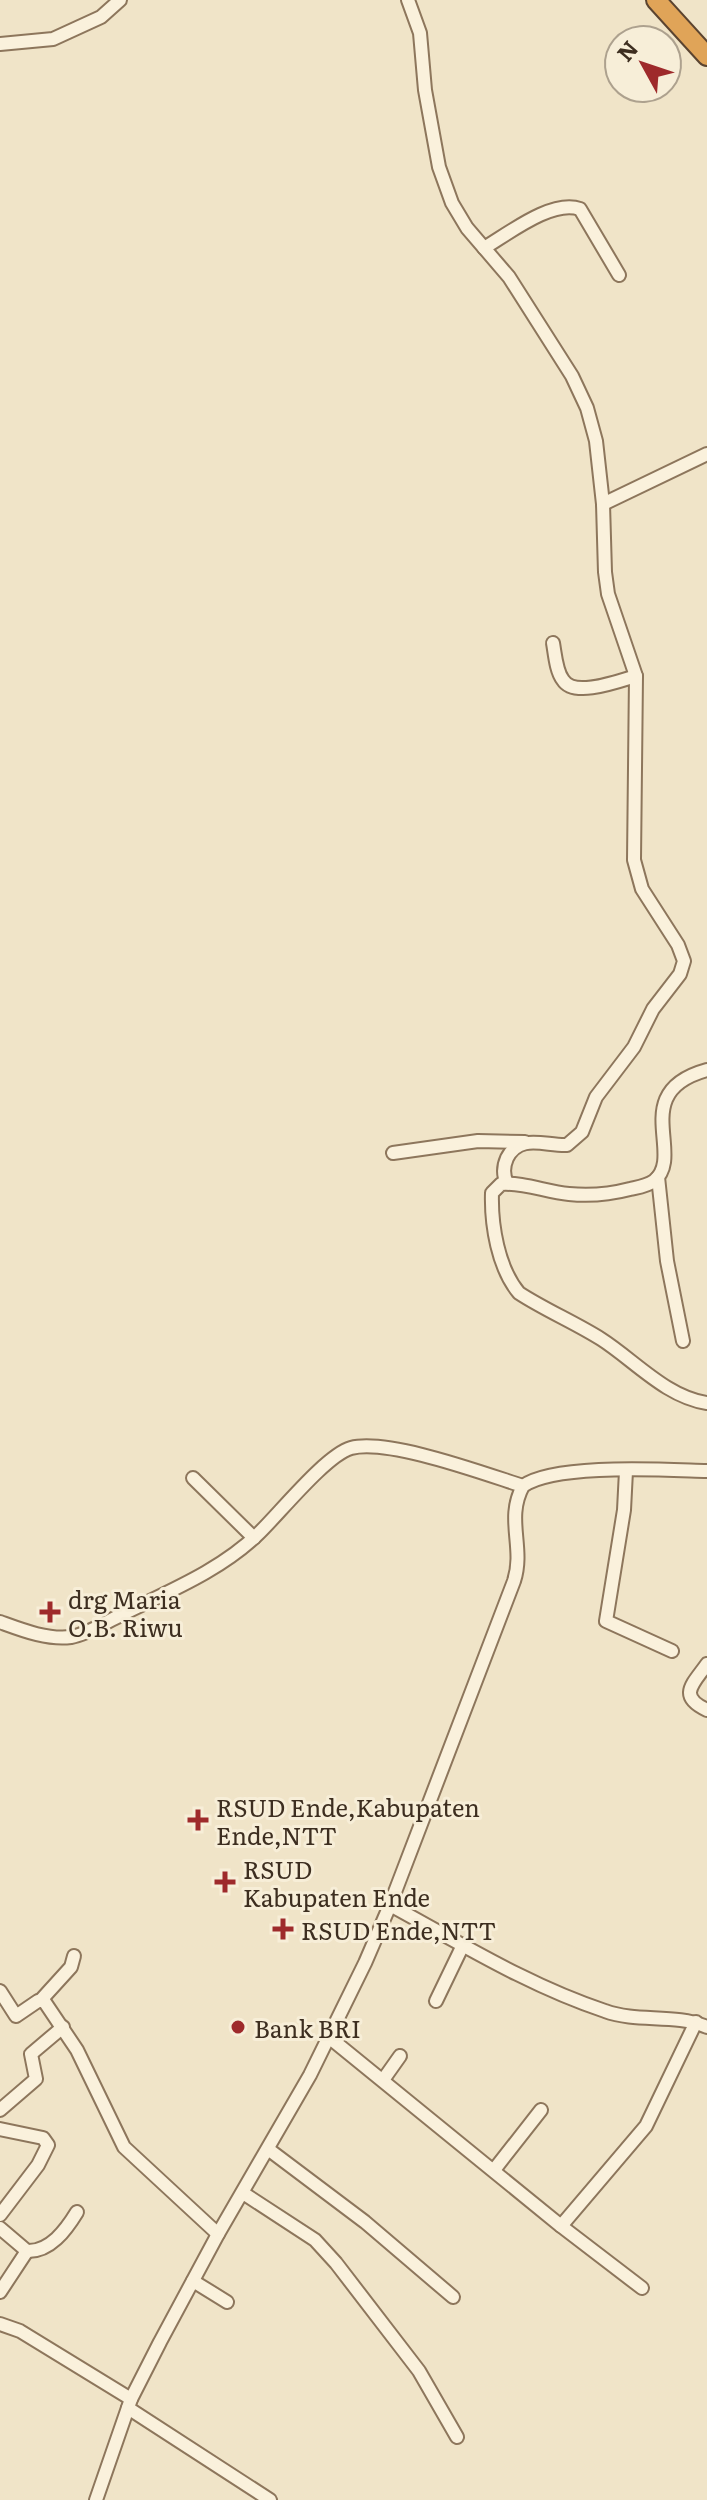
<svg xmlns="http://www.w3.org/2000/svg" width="707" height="2500" font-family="Literata,serif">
<rect width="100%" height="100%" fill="#f0e4c8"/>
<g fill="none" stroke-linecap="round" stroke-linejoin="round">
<defs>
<g id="minor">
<path d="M408,0L420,33L425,90L439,167L452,203L467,228L509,277L572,376L587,408L596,441L603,504L605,572L608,594L636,676L634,860L642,889L678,945L684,961L680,974L653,1009L634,1047L596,1097L582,1132L567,1145C545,1146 520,1133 507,1158C503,1167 503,1175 507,1183"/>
<path d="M0,44L53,39L101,17L120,0"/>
<path d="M484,248C508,234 552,199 580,209L619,275"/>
<path d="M603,504L707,454"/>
<path d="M553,643C555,654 556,671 563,680C574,698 619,681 636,676"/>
<path d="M707,1070C627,1092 686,1155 654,1181C647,1186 639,1187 630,1189C611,1194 589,1196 569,1194C546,1192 524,1182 501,1184L492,1193C491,1225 498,1268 519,1293C545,1310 574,1322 601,1339C634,1360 666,1397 707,1403"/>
<path d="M393,1153L478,1141L525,1142"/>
<path d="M658,1177L667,1261L683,1341"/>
<path d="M626,1471L624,1510L606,1621L672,1651"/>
<path d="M193,1478L254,1538"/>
<path d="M0,1622C22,1630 47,1640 71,1637C88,1634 106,1622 121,1615C167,1592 220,1571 258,1534C279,1514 326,1455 351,1448C388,1438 485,1474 523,1486"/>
<path d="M707,1664C693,1684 677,1696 707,1710"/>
<path d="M390,1905C460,1943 529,1986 605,2011C638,2023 674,2013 707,2027"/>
<path d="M0,1991L16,2016L38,2001H44L77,2050L124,2147L218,2234"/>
<path d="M41,2000L71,1967L74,1956"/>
<path d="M436,2001L463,1945"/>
<path d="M330,2038L561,2226L642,2288"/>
<path d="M383,2080L400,2056"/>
<path d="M0,2110L36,2079L31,2054L63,2027"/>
<path d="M0,2129L43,2138L48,2145L38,2165L0,2215"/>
<path d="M268,2149L365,2222L453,2297"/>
<path d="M494,2170L541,2110"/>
<path d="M243,2193L315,2240L336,2263L419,2371L457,2437"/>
<path d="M561,2226L646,2126L696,2022"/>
<path d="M0,2228L27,2251L0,2292"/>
<path d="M27,2251C50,2252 66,2230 77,2212"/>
<path d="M193,2281L227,2302"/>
<path d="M0,2324L20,2331L131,2399"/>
<path d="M128,2408L270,2500"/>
<path d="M96,2500L131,2399L160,2342L218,2234L310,2075L365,1963L390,1905L514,1581C525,1547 505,1519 523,1486C555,1463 666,1470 707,1471"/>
</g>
<path id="highway" d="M656,0L707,56"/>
</defs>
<use href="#minor" stroke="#8d765c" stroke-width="16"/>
<use href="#highway" stroke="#5b4430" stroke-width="22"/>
<use href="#minor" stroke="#faf1dc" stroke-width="12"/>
<use href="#highway" stroke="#e0a458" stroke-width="18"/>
</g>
<g fill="#9e2a2b" stroke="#f7eed8" stroke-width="3">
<path d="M46 1600h8v8h8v8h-8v8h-8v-8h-8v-8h8z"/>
<path d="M194 1808h8v8h8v8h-8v8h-8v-8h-8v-8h8z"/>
<path d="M221 1870h8v8h8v8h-8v8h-8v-8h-8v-8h8z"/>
<path d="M279 1917h8v8h8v8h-8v8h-8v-8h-8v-8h8z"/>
<circle cx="238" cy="2027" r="8"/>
</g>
<g text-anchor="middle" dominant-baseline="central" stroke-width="6" stroke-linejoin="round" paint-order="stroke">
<g font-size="24" fill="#3d2e20" stroke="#f7eed8" text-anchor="start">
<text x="68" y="1598">drg Maria<tspan x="68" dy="28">O.B. Riwu</tspan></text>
<text x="216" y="1806">RSUD Ende,Kabupaten<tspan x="216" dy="28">Ende,NTT</tspan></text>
<text x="243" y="1868">RSUD<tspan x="243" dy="28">Kabupaten Ende</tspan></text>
<text x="301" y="1929">RSUD Ende,NTT</text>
<text x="254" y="2027">Bank BRI</text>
</g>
</g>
<g transform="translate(643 64) rotate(310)"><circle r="38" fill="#f7eed8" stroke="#ada18e" stroke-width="2"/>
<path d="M0-6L14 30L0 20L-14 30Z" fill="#9e2a2b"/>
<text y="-12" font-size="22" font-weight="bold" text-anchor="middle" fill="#3d2e20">N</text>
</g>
</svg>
